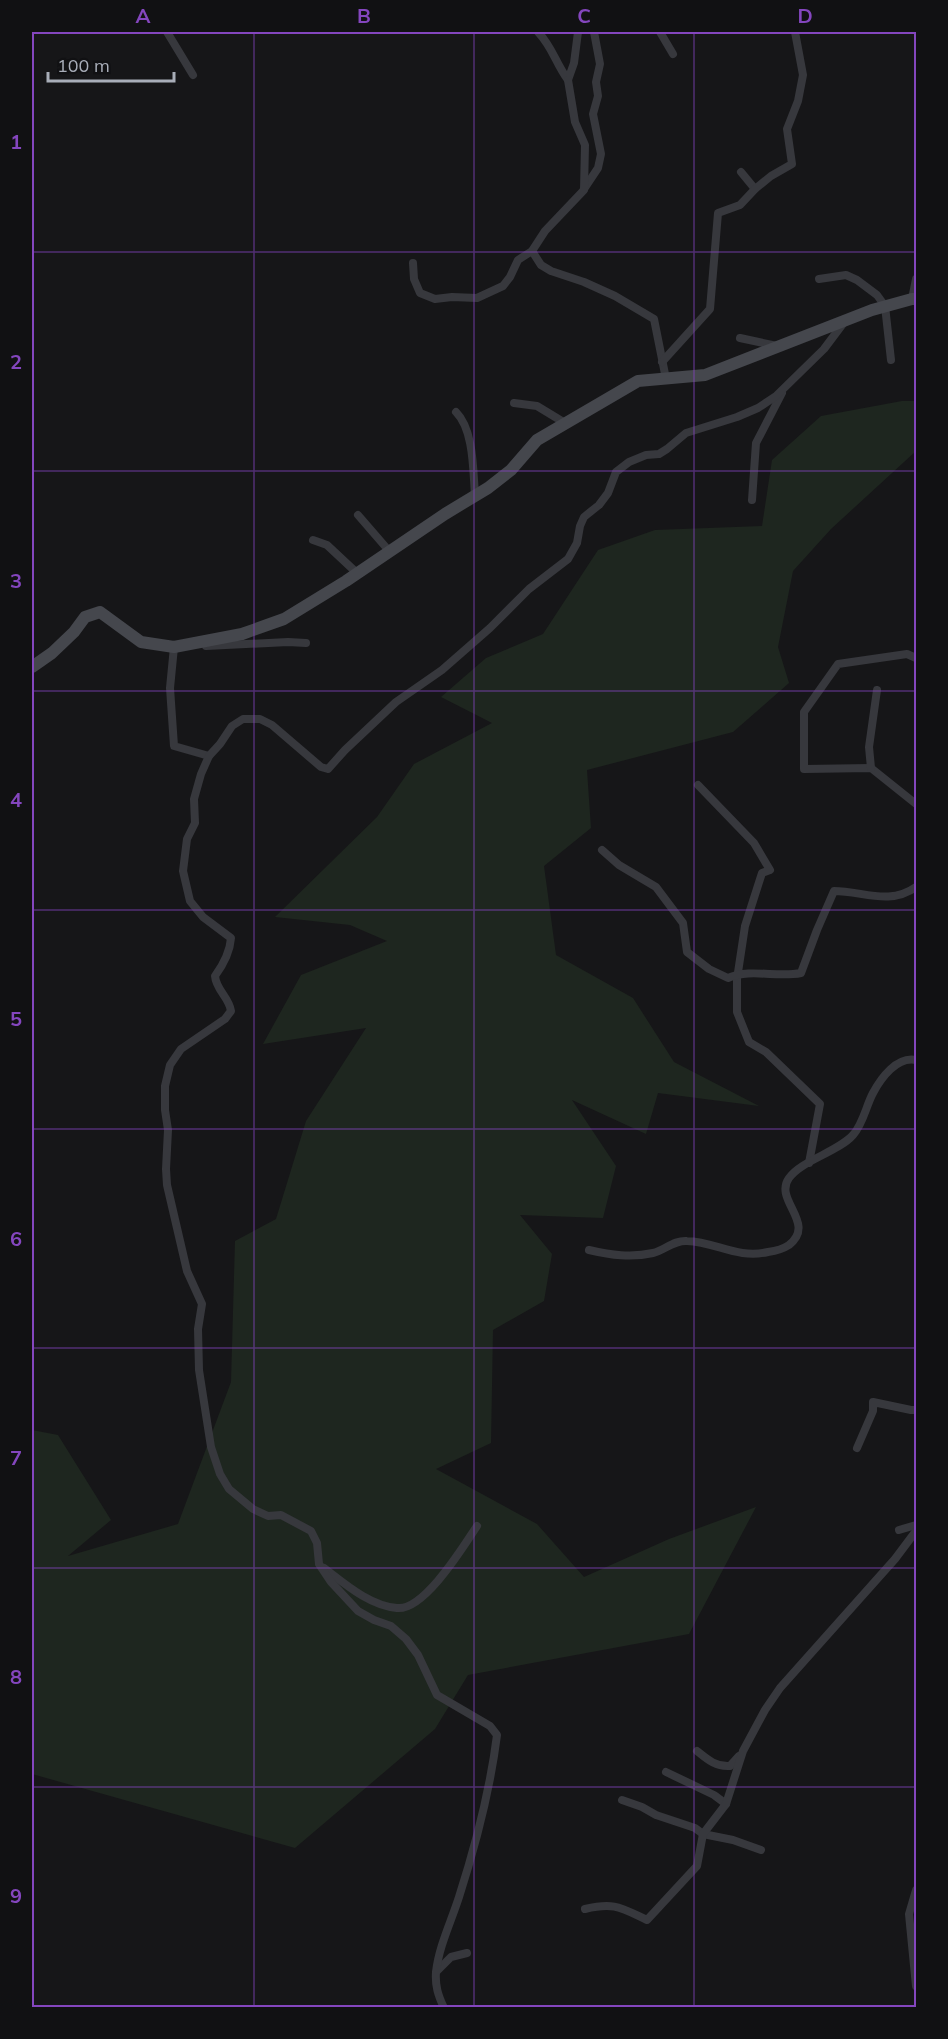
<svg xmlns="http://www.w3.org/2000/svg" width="948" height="2039" font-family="Mulish,sans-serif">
<rect width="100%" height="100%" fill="#161618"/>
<path fill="#1e261f" d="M902,401H916V451L831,529L793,571L778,647L789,683L733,732L587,770L591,828L544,866L556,955L633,998L674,1062L759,1106L658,1093L646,1134L572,1100L616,1166L603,1218L520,1215L552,1254L544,1301L493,1330L491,1443L436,1469L537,1524L584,1577L669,1539L756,1507L689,1634L468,1675L435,1729L295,1848L32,1774V1430L58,1435L111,1520L68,1556L178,1524L231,1382L235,1241L276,1219L306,1121L366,1028L263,1044L301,975L387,941L350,925L275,917L377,817L414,764L492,723L441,697L486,658L543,634L598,550L655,530L762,526L772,460L821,416Z"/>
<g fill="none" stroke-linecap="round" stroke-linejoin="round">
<g stroke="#37383d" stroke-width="8">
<path d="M167,32L193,75"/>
<path d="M538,32C553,48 555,62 568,80L574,63L578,32"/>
<path d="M660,32L673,54"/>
<path d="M741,172L755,189"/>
<path d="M584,189L598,168L601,154L593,114L598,96L596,82L600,64L594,32"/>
<path d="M532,251L541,265L551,271L584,282L615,296L654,319L666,379"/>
<path d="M413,263L414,279L420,293L435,299L452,297L477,298L503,286L510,277L518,260L532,251L545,231L584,190L585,145L575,122L568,80"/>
<path d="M819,279L846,275L857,280L877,295L885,306L891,360"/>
<path d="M912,299L916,279"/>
<path d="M740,338L777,346"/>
<path d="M662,362L710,309L718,213L740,205L755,189L771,176L792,164L787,129L798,101L803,75L795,32"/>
<path d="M514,403L537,406L565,423"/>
<path d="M456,412C474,430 473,471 475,495"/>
<path d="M752,500L756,443L782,393"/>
<path d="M358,515L390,552"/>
<path d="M313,540L327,545L358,574"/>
<path d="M206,646L288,642L306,643"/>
<path d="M178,647H174L170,688L174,746L209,756"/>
<path d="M916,658L907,654L838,664L804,712V769L871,768L916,804"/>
<path d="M871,768L869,747L877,690"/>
<path d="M698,785L754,843L770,870L762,873L745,926L737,979V1012L749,1042L766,1052L820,1104L809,1163"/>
<path d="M602,850L619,865L656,887L683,923L687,952L709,969L728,978C751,968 777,978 801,973L817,930L834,891C863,891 889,906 916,887"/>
<path d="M589,1250C611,1255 631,1258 653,1253C665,1250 674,1240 687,1241C716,1242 737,1259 768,1252C775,1251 783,1249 789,1245C817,1223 773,1200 789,1178C802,1160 838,1152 853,1135C863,1124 866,1106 873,1093C881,1078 897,1056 916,1060"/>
<path d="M857,1448L873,1411V1402L911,1410H916"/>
<path d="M899,1530L916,1525"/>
<path d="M324,1568C345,1584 370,1606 397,1608C424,1611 463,1547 477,1526"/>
<path d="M697,1751C708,1760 716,1767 730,1766L739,1756"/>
<path d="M666,1772L714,1795L726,1804"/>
<path d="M622,1800L642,1807L656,1815L695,1828L703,1834L733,1840L761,1850"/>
<path d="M916,1890L909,1914L916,1986"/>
<path d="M585,1909C615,1902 621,1908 647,1920L697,1866L703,1834L726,1804L743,1751L765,1710L780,1688L895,1559L916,1531"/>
<path d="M437,1971L451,1957L467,1953"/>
<path d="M444,2008C438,1995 435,1986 436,1972C439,1946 451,1922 459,1897C476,1844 490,1791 497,1735L490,1726L437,1695L418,1655L406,1639L391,1626L374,1620L358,1611L331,1582L319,1564L317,1543L311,1531L281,1515L268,1516L253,1509L229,1489L220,1474L211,1447L199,1370L198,1329L202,1304L187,1271L167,1185L166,1169L168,1130L165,1110V1086L170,1065L181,1049L225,1019L231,1011C229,997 216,990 215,976C223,965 230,952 231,938L203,917L190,901L183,871L187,839L195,823L194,799L201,774L209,756L220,744L232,726L243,719H260L272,725L321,767L328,769L345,750L396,702L442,670L490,628L529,589L568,559L577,543L580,526L584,517L599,505L608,493L616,472L629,462L646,455L659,454L667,449L686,433L737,417L758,408L776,396L824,349L845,321"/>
</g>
<path stroke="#45474d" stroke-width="12" d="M32,667L52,653L74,632L85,617L100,612L141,642L174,647L242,634L284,619L346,581L445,514L488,488L511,470L537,440L638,381L705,375L872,310L912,299H916"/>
</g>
<path fill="none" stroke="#8446be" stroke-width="1.5" stroke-opacity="0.55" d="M254,32V2008M474,32V2008M694,32V2008M32,252H916M32,471H916M32,691H916M32,910H916M32,1129H916M32,1348H916M32,1568H916M32,1787H916"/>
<rect width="948" height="2039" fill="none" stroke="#111113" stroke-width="66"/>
<path d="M48 72v9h126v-9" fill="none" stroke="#a8adb8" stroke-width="3"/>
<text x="57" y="72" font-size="18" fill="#a8adb8" stroke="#111113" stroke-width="4.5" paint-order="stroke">100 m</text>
<rect x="33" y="33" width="882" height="1973" fill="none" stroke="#8446be" stroke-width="2"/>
<g font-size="20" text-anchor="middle" font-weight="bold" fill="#8446be">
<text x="143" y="23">A</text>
<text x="364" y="23">B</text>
<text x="584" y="23">C</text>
<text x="805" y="23">D</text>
<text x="16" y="149">1</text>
<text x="16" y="369">2</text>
<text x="16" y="588">3</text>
<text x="16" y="807">4</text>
<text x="16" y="1026">5</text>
<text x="16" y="1246">6</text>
<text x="16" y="1465">7</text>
<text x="16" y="1684">8</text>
<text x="16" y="1903">9</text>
</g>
</svg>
